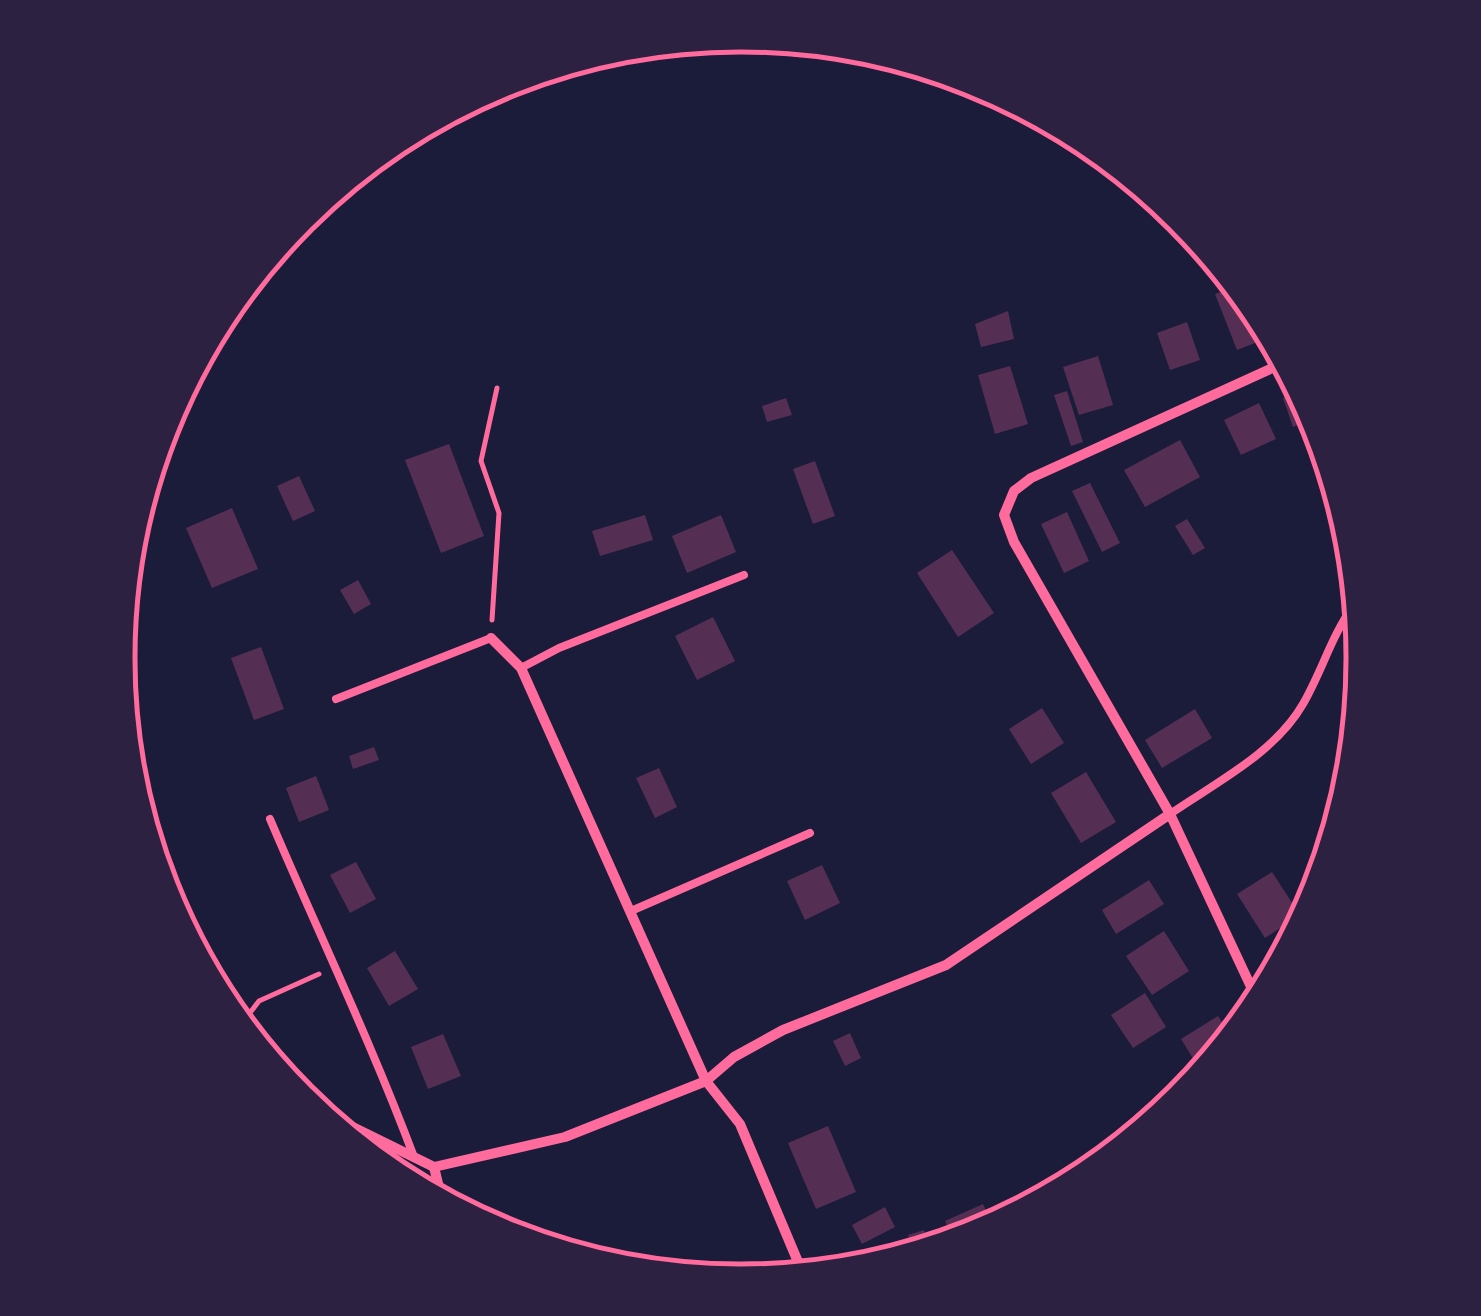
<svg xmlns="http://www.w3.org/2000/svg" width="1481" height="1316" font-family="Raleway,sans-serif">
<rect width="100%" height="100%" fill="#1b1b3a"/>
<g fill="#542f53">
<path d="M1229,289L1263,340L1237,350L1215,294Z"/>
<path d="M1008,311L1014,339L981,347L975,324Z"/>
<path d="M1187,322L1200,360L1170,370L1157,333Z"/>
<path d="M1098,356L1113,405L1079,415L1063,367Z"/>
<path d="M1010,366L1028,424L995,434L978,375Z"/>
<path d="M1067,391L1083,442L1071,446L1054,395Z"/>
<path d="M1298,393L1308,421L1293,427L1283,398Z"/>
<path d="M786,398L792,415L767,422L762,406Z"/>
<path d="M1259,403L1276,439L1241,455L1224,420Z"/>
<path d="M1180,440L1200,477L1145,507L1124,470Z"/>
<path d="M449,444L484,536L441,553L405,460Z"/>
<path d="M815,461L835,516L813,524L793,469Z"/>
<path d="M299,476L315,511L293,521L277,486Z"/>
<path d="M1090,483L1120,543L1102,552L1072,491Z"/>
<path d="M232,508L258,569L212,588L186,528Z"/>
<path d="M1067,512L1089,561L1064,573L1041,524Z"/>
<path d="M645,515L653,540L600,556L592,531Z"/>
<path d="M721,515L736,552L687,573L672,536Z"/>
<path d="M1187,519L1205,548L1193,555L1175,526Z"/>
<path d="M952,550L994,613L958,637L917,573Z"/>
<path d="M358,580L371,604L354,614L340,590Z"/>
<path d="M713,617L735,661L697,680L675,636Z"/>
<path d="M261,647L284,709L254,720L231,658Z"/>
<path d="M1042,708L1064,743L1031,764L1009,729Z"/>
<path d="M1195,709L1212,738L1162,768L1145,740Z"/>
<path d="M374,747L379,760L353,769L349,756Z"/>
<path d="M659,768L677,807L655,818L636,778Z"/>
<path d="M1086,772L1116,822L1081,843L1051,793Z"/>
<path d="M316,776L329,810L299,822L286,788Z"/>
<path d="M356,862L376,899L350,913L330,875Z"/>
<path d="M822,865L840,903L805,920L787,881Z"/>
<path d="M1272,872L1300,915L1265,938L1237,894Z"/>
<path d="M1149,880L1164,904L1116,934L1102,910Z"/>
<path d="M1304,915L1287,940L1281,931Z"/>
<path d="M1164,931L1189,971L1152,995L1126,956Z"/>
<path d="M395,951L418,989L389,1006L367,968Z"/>
<path d="M1145,993L1166,1027L1133,1048L1111,1015Z"/>
<path d="M1218,1016L1227,1030L1199,1068L1181,1039Z"/>
<path d="M850,1033L861,1058L845,1066L833,1041Z"/>
<path d="M443,1034L461,1076L428,1089L411,1047Z"/>
<path d="M828,1126L856,1192L816,1209L788,1143Z"/>
<path d="M983,1204L992,1225L978,1234L953,1239L945,1221Z"/>
<path d="M885,1207L895,1227L862,1244L852,1225Z"/>
<path d="M924,1230L928,1244L912,1247L908,1235Z"/>
</g>
<g fill="none" stroke-linecap="round" stroke-linejoin="round">
<g stroke="#ff6b9d" stroke-width="5">
<path d="M492,620L499,513L481,461L497,388"/>
<path d="M246,1018L259,1001L319,974"/>
</g>
<g stroke="#ff6b9d" stroke-width="8">
<path d="M521,668L559,648L744,575"/>
<path d="M336,699L491,638"/>
<path d="M1170,814C1215,783 1275,753 1303,704C1322,671 1331,637 1353,606"/>
<path d="M270,819C318,932 371,1042 414,1157"/>
<path d="M631,911L810,833"/>
</g>
<g stroke="#ff6b9d" stroke-width="10">
<path d="M491,638L521,668L706,1081L740,1124L801,1269"/>
<path d="M1253,991L1170,814L1014,542L1004,515L1014,491L1031,478L1279,365"/>
<path d="M316,1109L434,1167"/>
<path d="M434,1167L565,1137L706,1081L734,1057L783,1030L946,965L1170,814"/>
<path d="M434,1167L440,1192"/>
</g>
</g>
<path d="M0 0H1481V1316H0ZM740 52H741A605 605 0 0 1 1346 657V659A605 605 0 0 1 741 1264H740A605 605 0 0 1 135 659V657A605 605 0 0 1 740 52Z" fill="#2d2142" fill-rule="evenodd"/>
<path fill="none" stroke="#ff6b9d" stroke-width="5" d="M740 52H741A605 605 0 0 1 1346 657V659A605 605 0 0 1 741 1264H740A605 605 0 0 1 135 659V657A605 605 0 0 1 740 52Z"/>
</svg>
